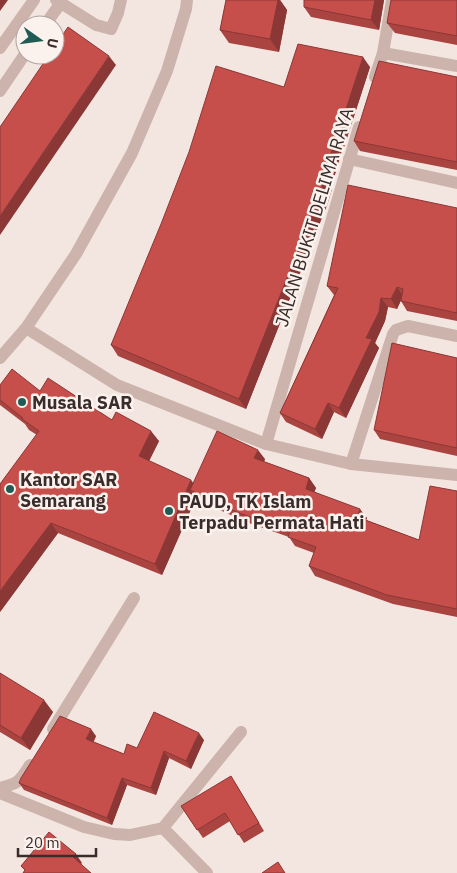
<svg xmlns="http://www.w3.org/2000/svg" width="457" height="873" font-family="'IBM Plex Sans',sans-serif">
<rect width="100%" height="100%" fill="#f3e6e1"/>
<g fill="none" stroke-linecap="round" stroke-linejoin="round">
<g stroke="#ccb4ac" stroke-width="12">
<path d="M56,0L96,25L111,29L118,13L121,0"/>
<path d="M45,25L60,4"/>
<path d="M0,48L34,0"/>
<path d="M383,53L457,66"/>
<path d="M375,77L383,53L392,0"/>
<path d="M0,91L25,54"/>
<path d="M349,159L457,183"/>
<path d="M26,328L117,385L266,444L351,464L457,475"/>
<path d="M0,358L26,328L76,254L132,153L167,71L186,9L187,0"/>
<path d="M266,444L359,127"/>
<path d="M351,464L393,334L396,330L408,326L457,336"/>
<path d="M53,729L134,598"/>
<path d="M0,788C19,783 19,782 30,765"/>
<path d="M0,793L84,827L114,834L130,835L163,828"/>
<path d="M163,828L241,732"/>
<path d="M163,828L207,873"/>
</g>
</g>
<g fill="#aa4441">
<path d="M226,0H280L287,10L279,52L229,43L220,30Z"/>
<path d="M304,0H384L379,30L311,17L304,7Z"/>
<path d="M457,0V45L395,33L387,23Z"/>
<path d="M370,67L344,147H343L331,188L332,189L327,205L246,409L118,356L111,345L284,87Z"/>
<path d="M457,77V170L360,151L354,141Z"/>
<path d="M457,208V321L407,311L401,301V300L397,309L388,307L385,321L375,343L379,348L346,418L334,412L322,439L286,422L280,413L334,295L327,286Z"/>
<path d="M457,358V456L380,439L374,430Z"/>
<path d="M0,385L40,391L112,420L159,441L149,461L193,483L265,459L264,462L309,478L316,488L314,492L367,518L366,520L419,540L457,491V617L393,604L315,576L309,566L314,553L295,546L289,537L246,522L196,499V498L162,575L58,533L0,612L37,435L29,430L25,424L0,405Z"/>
<path d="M0,673L53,712L30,750L0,732Z"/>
<path d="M96,736L93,742L124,754L137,748L204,740L191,769L169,758L156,795L127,785L112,825L24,790L19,783Z"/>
<path d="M236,784L264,831L244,843L230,821L203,838L181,806Z"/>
</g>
<g fill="#8b3735">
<path d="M0,0H8L0,11Z"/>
<path d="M278,0H280L287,10L279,52L270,39Z"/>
<path d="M375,0H384L379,30L371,20Z"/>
<path d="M109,56L116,65L0,235V216Z"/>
<path d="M363,57L370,67L344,147L337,137Z"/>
<path d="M336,137L343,147L331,188L332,189L327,205L246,409L239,399L323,179Z"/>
<path d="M397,287L403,296L397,309L391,299Z"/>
<path d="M381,298L388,307L385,321L375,343L379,348L346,418L339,408Z"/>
<path d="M328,403L334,412L322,439L315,429Z"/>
<path d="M151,431L159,441L146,467L139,456Z"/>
<path d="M258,450L265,459L261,468L254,458Z"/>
<path d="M309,478L316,488L312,498L306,489Z"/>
<path d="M191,480L199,491L190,490L196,498L162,575L155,564Z"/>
<path d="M360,509L367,518L364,526L357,517Z"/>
<path d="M51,523L58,533L0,612V591Z"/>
<path d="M44,700L53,712L30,750L21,738Z"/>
<path d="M91,729L96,736L92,746L86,739Z"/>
<path d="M199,733L204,740L191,769L186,761Z"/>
<path d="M164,751L169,758L156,795L151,788Z"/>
<path d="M122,778L127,785L112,825L107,818Z"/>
<path d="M76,854L82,863L79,866L73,857Z"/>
</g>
<g fill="#c64f4c" stroke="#8b3735">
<path d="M226,0H278L270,39L220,30Z"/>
<path d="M304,0H375L371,20L304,7Z"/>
<path d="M391,0H457V36L387,23Z"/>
<path d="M68,27L109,56L0,216V127L49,55H55V46Z"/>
<path d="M298,44L363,57L337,137H336L323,179H324L320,195L239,399L111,345L161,224L189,152L216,66L284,87Z"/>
<path d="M379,61L457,77V162L354,141Z"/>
<path d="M348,185L457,208V313L401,301L403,289L397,287L391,299L381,298L379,312L366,338L372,339L339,408L328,403L315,429L280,413L338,288L327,286Z"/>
<path d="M392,343L457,358V448L374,430Z"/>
<path d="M12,369L40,391L48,378L112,420L116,412L151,431L139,456L191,480L155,564L51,523L0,591V484L39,431L22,419L23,418L0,400V385Z"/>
<path d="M217,431L258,450L254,458L309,478L306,489L360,509L357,517L419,540L430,486L457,491V609L387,595L309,566L316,547L288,537L290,531L239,513L190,490Z"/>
<path d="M0,673L44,700L21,738L0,725Z"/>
<path d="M154,712L199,733L186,761L164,751L151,788L122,778L107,818L19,783L21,778L60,716L91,729L86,739L124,754L127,744L137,748Z"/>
<path d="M231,776L259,823L238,835L225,813L197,830L181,806Z"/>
<path d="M49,832L76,854L73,857L91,873H23L25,870L21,866Z"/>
<path d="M278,862L285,873H262Z"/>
</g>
<g fill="#205c53" stroke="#fbf2ed" stroke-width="2">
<circle cx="22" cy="402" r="5"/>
<circle cx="10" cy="489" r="5"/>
<circle cx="169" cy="511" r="5"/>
</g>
<g text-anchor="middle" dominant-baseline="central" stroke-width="5" stroke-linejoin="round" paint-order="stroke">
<g font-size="18" fill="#3a2c2b" stroke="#fbf2ed">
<text transform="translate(314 217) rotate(-73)">JALAN BUKIT DELIMA RAYA</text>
</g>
<g font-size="18" font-weight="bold" fill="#3a2c2b" stroke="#fbf2ed" text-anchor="start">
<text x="32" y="402">Musala SAR</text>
<text x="20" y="479">Kantor SAR<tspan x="20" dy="21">Semarang</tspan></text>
<text x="179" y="501">PAUD, TK Islam<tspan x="179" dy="21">Terpadu Permata Hati</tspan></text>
</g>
</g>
<g transform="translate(40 40) rotate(104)"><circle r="24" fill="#fbf2ed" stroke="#aea39f"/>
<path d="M0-4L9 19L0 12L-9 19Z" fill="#205c53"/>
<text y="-8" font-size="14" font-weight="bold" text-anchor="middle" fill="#3a2c2b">U</text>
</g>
<path d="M18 848v8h78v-8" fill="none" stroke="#3a2c2b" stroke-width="2.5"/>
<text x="25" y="848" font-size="15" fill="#3a2c2b" stroke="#fbf2ed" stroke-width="4" paint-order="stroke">20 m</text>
</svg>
